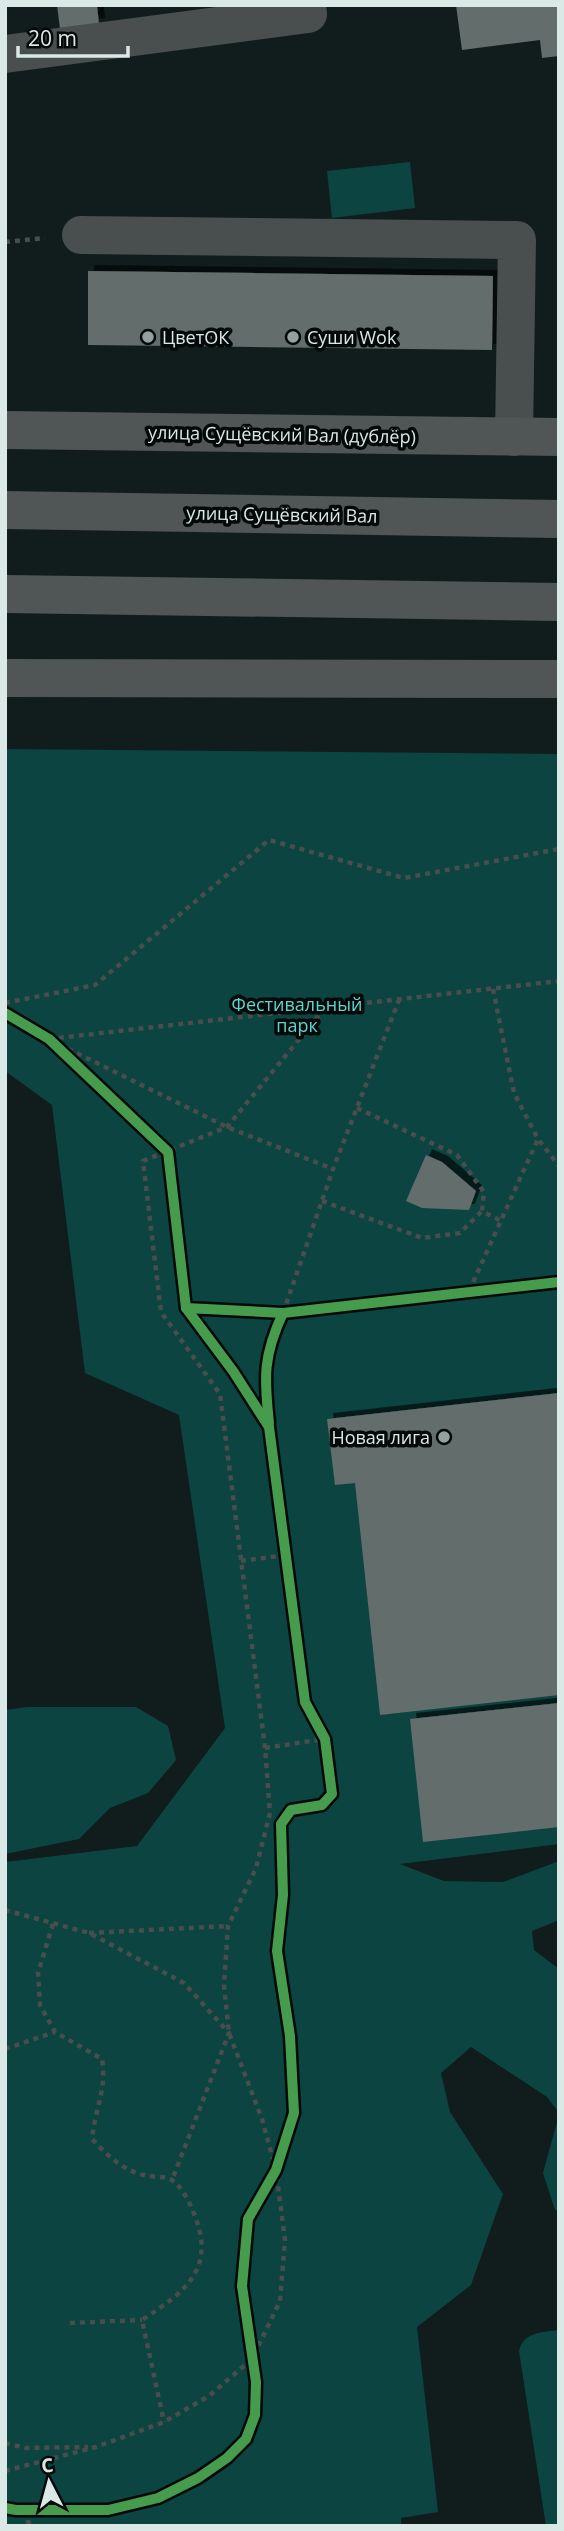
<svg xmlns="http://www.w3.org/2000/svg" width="564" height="2531" font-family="'Open Sans',sans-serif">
<defs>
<filter id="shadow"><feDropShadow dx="6" dy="-6" stdDeviation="0" flood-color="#0009"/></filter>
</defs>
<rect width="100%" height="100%" fill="#101d1c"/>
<g fill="#0b4440">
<path d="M410,162L415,208L332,218L327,171Z"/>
<path d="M5,749L559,754V1844L400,1864L444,1881L503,1882L559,1861V1920L532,1931L534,1950L559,1969V2113L547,2097L471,2047L441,2073L450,2112L503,2194L471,2285L417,2327L438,2512L401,2518V2526H5V1862L137,1846L225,1728L179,1415L85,1373L52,1105L5,1071Z"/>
<path d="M27,1707H136L168,1726L176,1760L148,1793L110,1808L79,1839L5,1854V1710Z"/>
<path d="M559,2115V2211L555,2210L543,2173Z"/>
<path d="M559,2330V2526H546L519,2351C523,2332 543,2332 559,2330Z"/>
</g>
<g fill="#626d6c" filter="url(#shadow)">
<path d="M57,5H97L99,24L60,29Z"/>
<path d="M456,5H559V56L542,58L540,40L462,50Z"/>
<path d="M88,271L493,276L492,350L88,345Z"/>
<path d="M426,1155L442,1162L476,1191L469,1210L422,1208L406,1201Z"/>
<path d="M559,1393V1695L380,1715L355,1483L335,1485L327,1419Z"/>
<path d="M559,1703V1827L423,1842L410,1719Z"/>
</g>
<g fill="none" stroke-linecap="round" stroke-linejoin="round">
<g stroke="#484d4d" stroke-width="4.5" stroke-dasharray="5 5" stroke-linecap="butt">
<path d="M5,242L45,238"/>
<path d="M493,989L514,1093L538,1139L559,1166"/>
<path d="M5,1003L95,985L269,840L404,878L559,849"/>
<path d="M49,1039L559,981"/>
<path d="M50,1040L227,1127L333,1169"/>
<path d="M357,1108L457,1155L484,1192L482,1211L501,1221"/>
<path d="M322,1201L422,1238L460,1233L482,1211"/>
<path d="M469,1291L538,1139"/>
<path d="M283,1313L333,1169L399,1000"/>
<path d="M241,1561L286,1555"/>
<path d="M265,1748L325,1739"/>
<path d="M5,1910L89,1933L184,1983L229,2033L172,2180"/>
<path d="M53,1924L38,1973L40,2005L55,2032L102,2059C107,2089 95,2109 92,2139C107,2155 122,2170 144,2175C152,2177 162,2176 170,2179C180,2184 188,2199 192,2209C218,2267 188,2290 142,2320L164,2422"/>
<path d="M89,1933L228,1926"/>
<path d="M5,2049L55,2032"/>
<path d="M70,2323L142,2320"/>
<path d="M5,2443L26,2448L88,2447"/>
<path d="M5,2471L96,2447L164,2422L209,2396L252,2359L280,2301L285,2240L276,2170L262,2119L229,2033L224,1985L228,1926L256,1868L270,1813L265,1748L220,1394L161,1312L143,1161L227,1127L324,1009"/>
<path d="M26,2510L29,2526"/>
</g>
<g stroke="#494e4e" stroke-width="38">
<path d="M5,54L308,14L307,5"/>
<path d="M81,235L517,240L514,437"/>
</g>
<g stroke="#505655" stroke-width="38">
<path d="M5,430L559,437"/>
<path d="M5,510L559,519"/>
<path d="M5,594L559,602"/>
<path d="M5,678L559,679"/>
</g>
<defs>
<g id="cycleway">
<path d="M5,1013L49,1039L168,1152L186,1308L283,1313L559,1282"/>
<path d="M269,1423C264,1377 263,1356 283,1313"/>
<path d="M5,2508L16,2510H108L158,2498L198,2478L227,2458L246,2439L255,2415L256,2382L242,2286L248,2219L276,2170L294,2113L290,2036L277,1951L283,1895L281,1824L291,1810L322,1805L332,1794L325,1739L305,1702L269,1427L233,1371L186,1308"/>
</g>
</defs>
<use href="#cycleway" stroke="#030909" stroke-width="15"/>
<use href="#cycleway" stroke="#469c4c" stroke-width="10"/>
</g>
<g fill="#93a19f" stroke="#030909" stroke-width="2.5">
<circle cx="148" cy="337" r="7"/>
<circle cx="293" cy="337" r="7"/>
<circle cx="444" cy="1437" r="7"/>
</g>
<g text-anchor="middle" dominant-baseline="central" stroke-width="7" stroke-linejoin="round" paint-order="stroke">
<g font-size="18" fill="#dae8e6" stroke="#030909" text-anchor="start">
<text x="162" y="337">ЦветОК</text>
<text x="307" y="337">Суши Wok</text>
<text x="430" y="1437" text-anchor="end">Новая лига</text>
</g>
<g font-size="18" fill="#dae8e6" stroke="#030909">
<text transform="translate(282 434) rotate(1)">улица Сущёвский Вал (дублёр)</text>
<text transform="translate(282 514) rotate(1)">улица Сущёвский Вал</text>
</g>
<g font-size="18" fill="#5dd6cd" stroke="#030909">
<text x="297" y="1004">Фестивальный<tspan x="297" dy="21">парк</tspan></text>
</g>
</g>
<rect width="564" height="2531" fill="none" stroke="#dae8e6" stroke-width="14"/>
<g transform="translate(49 2482) rotate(354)" stroke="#030909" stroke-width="5" paint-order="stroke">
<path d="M0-5L12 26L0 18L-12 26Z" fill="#dae8e6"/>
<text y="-10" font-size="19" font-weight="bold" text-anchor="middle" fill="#dae8e6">С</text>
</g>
<path d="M18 46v10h110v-10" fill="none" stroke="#dae8e6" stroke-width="3.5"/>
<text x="28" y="46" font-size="21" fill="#dae8e6" stroke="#030909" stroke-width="5" paint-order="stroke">20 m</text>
</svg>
